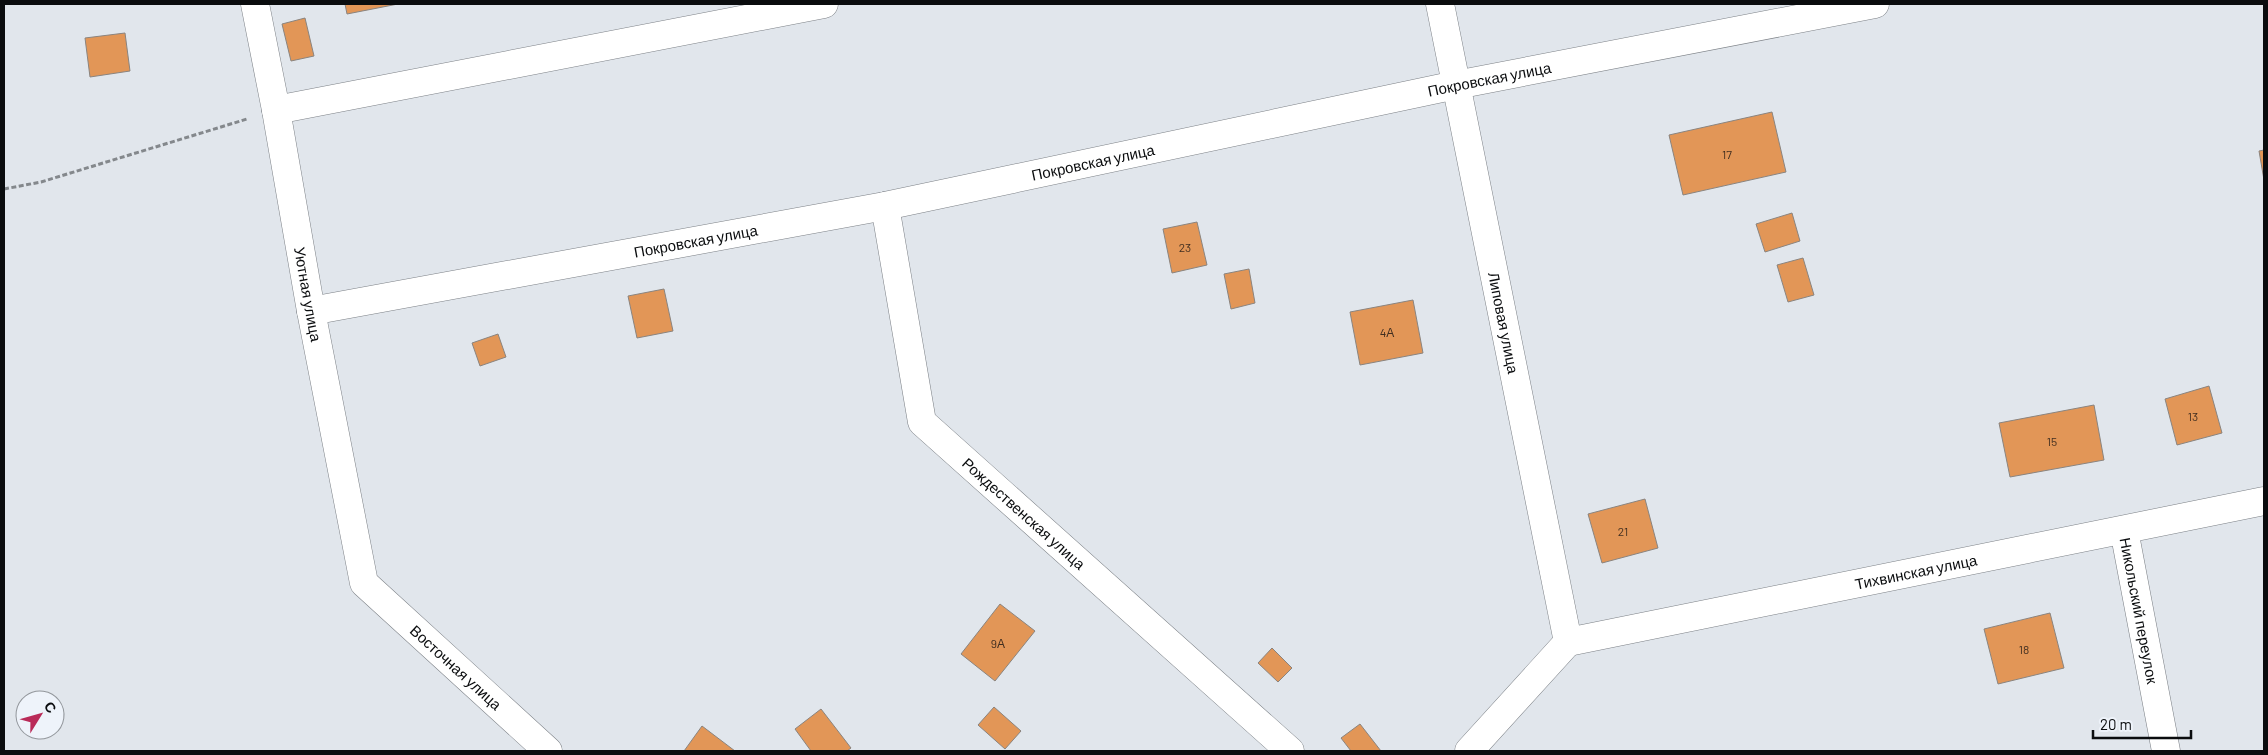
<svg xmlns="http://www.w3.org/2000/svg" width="2268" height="755" font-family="Barlow,sans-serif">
<rect width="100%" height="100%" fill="#e1e6ec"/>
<g fill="#e29657" stroke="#8a847f">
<path d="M345,4H398L347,14Z"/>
<path d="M305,18L314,56L291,61L282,24Z"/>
<path d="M125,33L130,71L90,77L85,38Z"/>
<path d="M1772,112L1786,172L1683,195L1669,135Z"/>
<path d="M2264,150V180L2259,151Z"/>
<path d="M1792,213L1800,241L1765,252L1756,224Z"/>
<path d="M1197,222L1207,265L1172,273L1163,229Z"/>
<path d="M1803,258L1814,295L1788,302L1777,265Z"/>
<path d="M1249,269L1255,303L1231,309L1224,274Z"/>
<path d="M664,289L673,331L637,338L628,296Z"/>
<path d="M1413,300L1423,353L1360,365L1350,312Z"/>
<path d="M498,334L506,357L480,366L472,343Z"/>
<path d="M2209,386L2222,433L2177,445L2165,399Z"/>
<path d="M2094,405L2104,460L2010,477L1999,423Z"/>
<path d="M1645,499L1658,548L1602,563L1588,514Z"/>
<path d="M1000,604L1035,631L995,681L961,654Z"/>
<path d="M2050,613L2064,668L1998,684L1984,629Z"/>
<path d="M1272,648L1292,668L1278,682L1258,663Z"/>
<path d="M994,707L1021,731L1005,749L978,725Z"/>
<path d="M821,709L851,748L847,751H811L795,729Z"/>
<path d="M1360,724L1381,751H1351L1341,738Z"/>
<path d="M702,726L735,751H684Z"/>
</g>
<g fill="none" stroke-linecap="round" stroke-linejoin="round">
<defs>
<g id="minor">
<path id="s1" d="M255,4L276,110L311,311L364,583L548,751"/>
<path id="s2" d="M1440,4L1568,642"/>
<path d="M276,110L824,4"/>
<path id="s3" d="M885,206L922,422L1290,751"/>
<path id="s4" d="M311,311L885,206L1456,85L1875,4"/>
<path id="s5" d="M2124,530L2166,751"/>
<path id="s6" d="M1568,642L2264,501"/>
<path d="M1469,751L1568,642"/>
</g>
</defs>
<use href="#minor" stroke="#7c8086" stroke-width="29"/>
<path stroke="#84888c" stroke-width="3" stroke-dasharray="5 2.5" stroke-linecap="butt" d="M4,189L41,182L247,119"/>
<use href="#minor" stroke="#fff" stroke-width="28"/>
</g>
<g text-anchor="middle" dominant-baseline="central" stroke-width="4" stroke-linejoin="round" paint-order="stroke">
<g font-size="12" fill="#402e20">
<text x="1727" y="154">17</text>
<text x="1185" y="247">23</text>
<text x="1387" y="332">4А</text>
<text x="2193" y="416">13</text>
<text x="2052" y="441">15</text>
<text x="1623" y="531">21</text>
<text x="998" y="643">9А</text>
<text x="2024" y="649">18</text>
</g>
<g font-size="15" fill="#0a0c0e" stroke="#eef3fa">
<text stroke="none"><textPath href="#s4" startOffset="1201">Покровская улица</textPath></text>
<text stroke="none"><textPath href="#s4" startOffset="796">Покровская улица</textPath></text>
<text stroke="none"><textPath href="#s4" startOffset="391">Покровская улица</textPath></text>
<text stroke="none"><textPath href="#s1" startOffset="295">Уютная улица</textPath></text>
<text stroke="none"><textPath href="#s2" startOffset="325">Липовая улица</textPath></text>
<text stroke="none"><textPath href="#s3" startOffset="356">Рождественская улица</textPath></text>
<text stroke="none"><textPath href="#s6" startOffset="355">Тихвинская улица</textPath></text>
<text stroke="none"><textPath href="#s5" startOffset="82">Никольский переулок</textPath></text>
<text stroke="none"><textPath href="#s1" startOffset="714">Восточная улица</textPath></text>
</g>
</g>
<rect width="2268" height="755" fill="none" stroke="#0a0c0e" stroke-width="10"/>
<g transform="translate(40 715) rotate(53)"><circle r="24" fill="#eef3fa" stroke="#93979c"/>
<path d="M0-4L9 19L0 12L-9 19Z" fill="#b92a58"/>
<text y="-8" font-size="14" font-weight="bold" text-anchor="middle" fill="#0a0c0e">С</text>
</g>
<path d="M2093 730v8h98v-8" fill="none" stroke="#0a0c0e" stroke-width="2.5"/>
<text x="2100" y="730" font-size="15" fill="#0a0c0e" stroke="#eef3fa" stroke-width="4" paint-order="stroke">20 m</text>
</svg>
